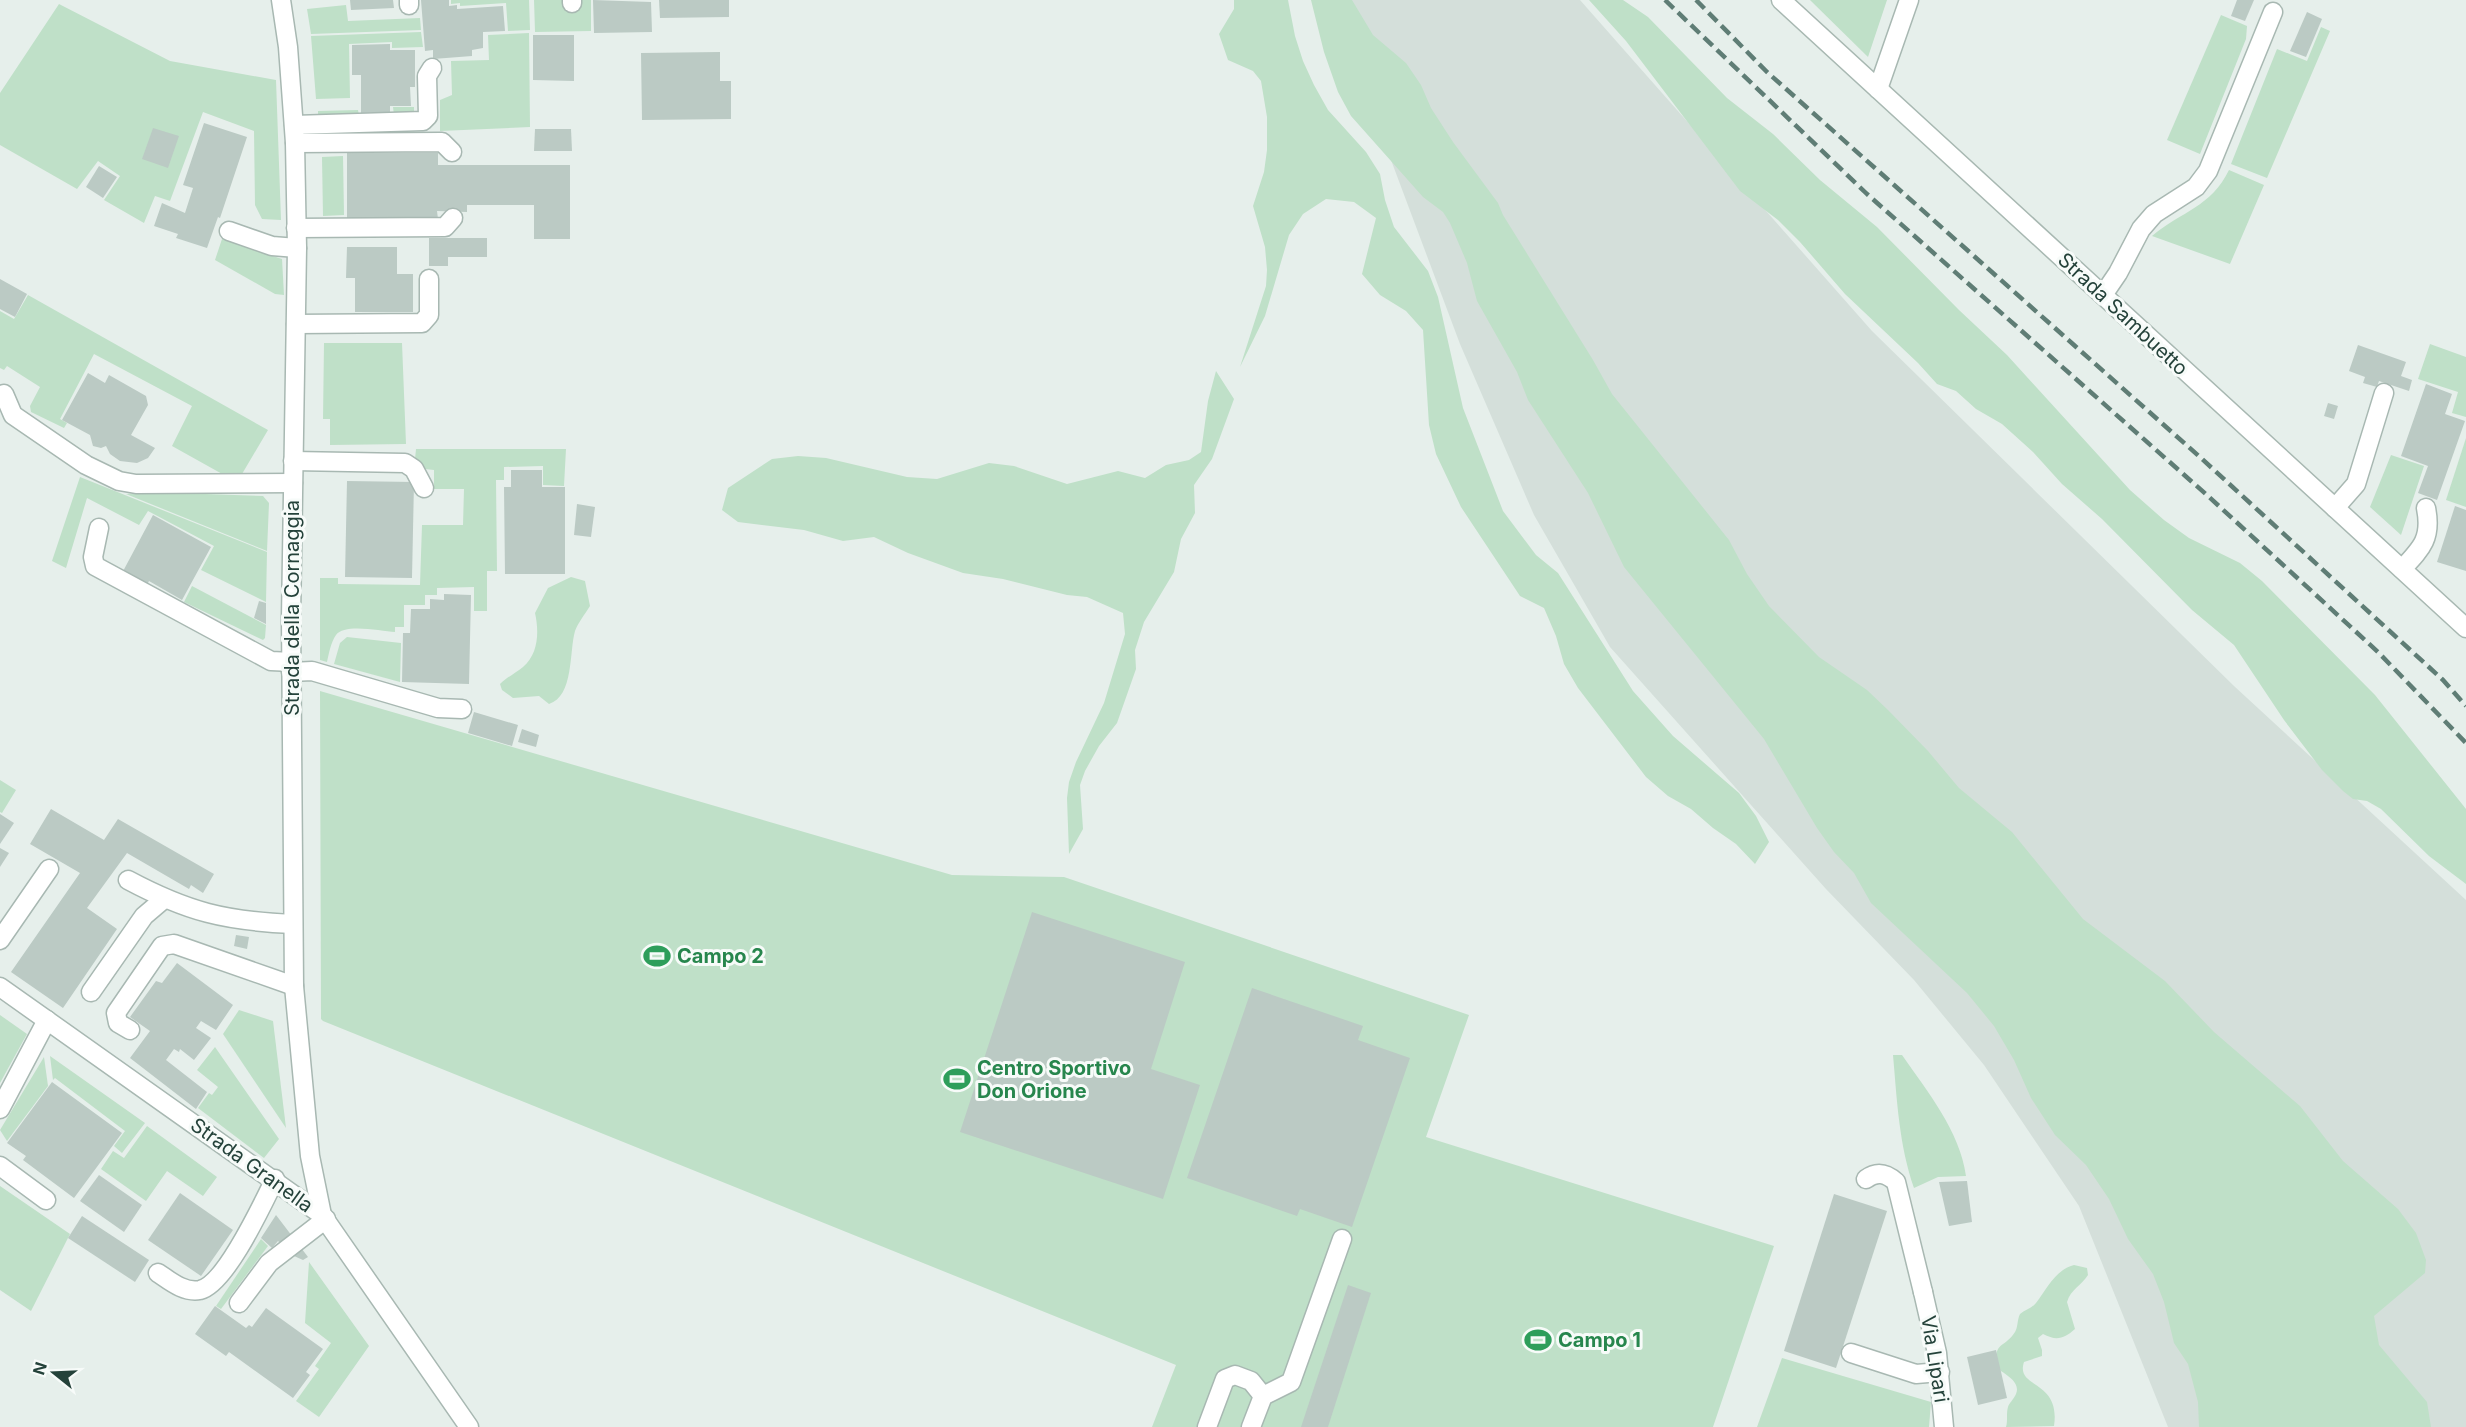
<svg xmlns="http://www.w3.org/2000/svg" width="2466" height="1427" font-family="Inter,sans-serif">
<rect width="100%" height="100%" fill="#e6efeb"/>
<path fill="#d4dfda" d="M1331,0H1580L1872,331L2234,686L2466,900V1427H2168L2079,1206L1984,1065L1914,980L1826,889L1610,647L1534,515L1460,344Z"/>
<g fill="#bfe0c8">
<path d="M451,0H529L530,30L508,31L506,3L460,6V3L451,4Z"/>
<path d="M534,0H591V31L535,32Z"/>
<path d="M1234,0H1288L1295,36L1303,61L1314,85L1328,110L1366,152L1380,174L1385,200L1394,227L1428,271L1438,297L1463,408L1503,511L1536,555L1558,573L1633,691L1673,736L1739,793L1756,816L1769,842L1755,864L1736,844L1713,828L1691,809L1668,796L1646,777L1578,688L1564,664L1556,636L1544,608L1520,596L1461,507L1436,454L1429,425L1423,330L1406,311L1380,295L1362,274L1376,218L1354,202L1326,199L1303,214L1289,235L1265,316L1240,367L1266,286L1267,270L1265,247L1253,206L1264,172L1267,150V117L1261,81L1253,71L1228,60L1219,34L1234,9Z"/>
<path d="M1311,0H1352L1373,35L1406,63L1421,85L1431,108L1453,142L1498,203L1503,215L1593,360L1612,394L1729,540L1747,574L1769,606L1819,657L1867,690L1888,710L1928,751L1959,788L2012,832L2083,919L2165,981L2214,1032L2300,1106L2343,1161L2398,1209L2416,1233L2426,1260L2425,1273L2374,1316L2379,1345L2427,1402L2431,1427H2199L2198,1402L2188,1364L2174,1343L2164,1302L2153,1274L2128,1239L2109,1199L2086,1165L2055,1135L2031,1098L2014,1060L1994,1026L1967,993L1871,903L1854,873L1834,852L1817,828L1764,739L1624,567L1588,493L1528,400L1517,372L1477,301L1467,263L1450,223L1443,212L1423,197L1351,116L1338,92L1324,52Z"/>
<path d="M1589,0H1623L1648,17L1727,98L1773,134L1820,180L1877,227L1959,310L2007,355L2130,490L2164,520L2189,538L2240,563L2262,581L2375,695L2466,809V884L2429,856L2381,809L2367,801L2353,799L2343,791L2322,770L2284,720L2234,645L2192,610L2102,519L2062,484L2033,452L2002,424L1976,409L1956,391L1937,384L1918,363L1845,294L1800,242L1778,220L1740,191L1626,41Z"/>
<path d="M1810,0H1887L1868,57Z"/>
<path d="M59,4L170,61L276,80L281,220L262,219L255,205L254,131L203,112L170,201L155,196L144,223L104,200L120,176L98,161L77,189L0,145V93Z"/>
<path d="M346,5L348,21L420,18L421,30L311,34L307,9Z"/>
<path d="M2221,15L2247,26L2246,39L2200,154L2167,140Z"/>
<path d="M2321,27L2330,31L2267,178L2231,164L2277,49L2307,61Z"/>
<path d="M421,32L423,47L392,48V42L349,44L350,98L316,99L311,36Z"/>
<path d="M529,33L530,127L440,131V100L452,95L451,61L489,60L488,35Z"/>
<path d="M393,107H414V116L318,119V111L358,110L359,115H394Z"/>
<path d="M343,156L344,215L323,216L322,157Z"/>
<path d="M2229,170L2264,185L2230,264L2152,236C2182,211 2211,207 2229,170Z"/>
<path d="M222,239L282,259L284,295L275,294L215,260Z"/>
<path d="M28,295L268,430L242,474L224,475L172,446L192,406L94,354L60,419L67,423L64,428L31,412L30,406L40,387L7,366L4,370L0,368V311L14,319Z"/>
<path d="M324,343H402L406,444L330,445V419H323Z"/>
<path d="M2430,344L2466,357V417L2452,413L2458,392L2418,379Z"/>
<path d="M1216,371L1234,399L1212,459L1194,485L1195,513L1181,539L1174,572L1144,622L1135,650L1136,669L1117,723L1099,746L1085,771L1080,785L1083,829L1069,854L1067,798L1069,782L1076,762L1104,703L1125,634L1123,613L1087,597L1067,595L1003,579L963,573L908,553L874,537L843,541L804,530L738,522L722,510L728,488L772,459L798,456L826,458L907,477L937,479L989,463L1014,466L1067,484L1118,471L1145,478L1166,465L1189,460L1201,452L1208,401Z"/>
<path d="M2466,438V507L2446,500Z"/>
<path d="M416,449H566L564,486L543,485V466L504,467V480H496L497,571H487V611H474V587L437,588V595H425V605H404V627H395V632C381,631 344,623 336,635C331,642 329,653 327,662L320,660V578H338V584L420,585L422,525H463L464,489H434V470L425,469L415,459Z"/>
<path d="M2391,455L2424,466L2401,535L2370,507Z"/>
<path d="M80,477L267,552L266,602L201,570L214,546L148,511L139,525L87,498L66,568L52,561Z"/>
<path d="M148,492L263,496L269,503L267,551L126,494Z"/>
<path d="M571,577L585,581L590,606C585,614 578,623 575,631C569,652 574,696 549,704L539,696L513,698L502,690L500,684C507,677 516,673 523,667C539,653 539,631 535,613L548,588Z"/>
<path d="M192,586L266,625L265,638L263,640L184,602Z"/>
<path d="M347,637L401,643L400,682L334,664L340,643Z"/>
<path d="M320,691L952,875L1064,877L1469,1015L1426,1137L1774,1246L1713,1427H1152L1176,1365L323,1021L321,1019Z"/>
<path d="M0,780L16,790L2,813L0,812Z"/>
<path d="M239,1010L273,1021L286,1128L223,1034Z"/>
<path d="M0,1015L27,1034L0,1083Z"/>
<path d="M215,1047L279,1139L264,1158L198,1108L209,1093L212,1095L218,1087L197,1070Z"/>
<path d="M1893,1055H1902C1927,1091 1960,1131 1966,1176L1938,1177L1914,1188C1899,1145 1897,1100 1893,1055Z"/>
<path d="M50,1056L145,1123L122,1153L114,1146L125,1131L55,1078L53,1080Z"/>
<path d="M44,1057L48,1086L7,1141L0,1130Z"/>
<path d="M147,1126L217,1177L203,1196L167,1171L146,1201L101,1169L113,1151L124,1158Z"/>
<path d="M0,1186L70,1234L31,1311L0,1290Z"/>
<path d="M261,1239L268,1246L221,1309L216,1306Z"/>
<path d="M309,1262L369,1346L319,1417L296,1401L319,1369L315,1366L331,1343L305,1323Z"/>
<path d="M2074,1265L2087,1268L2088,1275C2081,1286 2071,1289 2067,1302L2075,1329C2064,1339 2056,1341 2043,1334L2038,1338L2042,1350V1356L2024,1362C2015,1389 2061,1379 2054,1426L2006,1427C2008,1420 2006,1414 2008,1407C2009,1403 2014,1399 2016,1394C2021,1382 2006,1375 1997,1368C1993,1341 2004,1349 2015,1332C2018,1327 2017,1320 2020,1314C2025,1310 2032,1308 2036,1303C2047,1289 2055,1270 2074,1265Z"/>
<path d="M1782,1358L1931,1402L1929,1427H1757Z"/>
</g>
<g fill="#bbcac4">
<path d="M350,0H393L394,8L351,10Z"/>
<path d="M421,0H449V6L457,5V9L503,6L505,31L483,32V48L472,50V56L433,59V50L425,51Z"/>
<path d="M593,0L651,2L652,32L594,33Z"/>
<path d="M659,0H729V17L660,18Z"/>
<path d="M2237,0H2254L2245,21L2231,16Z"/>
<path d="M2307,12L2322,19L2306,57L2290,51Z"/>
<path d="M533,35H574V81L533,80Z"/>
<path d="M390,44V50H415V87H410L411,106H390V112L361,113V75H352V45Z"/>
<path d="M720,52V81H731V119L642,120L641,53Z"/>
<path d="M204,123L247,137L220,218L218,217L207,248L176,238L178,234L154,226L162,203L185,213L193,188L183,185Z"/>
<path d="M153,128L179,136L168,168L142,159Z"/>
<path d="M535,129H571L572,151H534Z"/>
<path d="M347,153H438V165H570V239H534V205H467V212L437,211L438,219H347Z"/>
<path d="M99,166L117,177L103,198L86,187Z"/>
<path d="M429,238H487V257H448V266H429Z"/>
<path d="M347,247H397V274H413V312H355V278H346Z"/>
<path d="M0,279L27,294L15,317L0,309Z"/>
<path d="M2358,345L2406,362L2401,376L2412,380L2409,391L2379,381L2377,387L2363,383L2365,377L2349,371Z"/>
<path d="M88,373L105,383L109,375L146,396L148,405L131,435L155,448L148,458L137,463L120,461L110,454L106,446L101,448L93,446L90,435L62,420Z"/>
<path d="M2426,384L2452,394L2445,414L2465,421L2437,500L2418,493L2428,466L2401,456Z"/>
<path d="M2328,403L2338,406L2334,419L2324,416Z"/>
<path d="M511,470H542V487H565V574H505L504,487H511Z"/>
<path d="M347,481L414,482L412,578L345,577Z"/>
<path d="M577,504L595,507L591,537L574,535Z"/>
<path d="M2455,506L2466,510V571L2437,562Z"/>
<path d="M153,515L211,547L182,600L149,581L145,589L121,575Z"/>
<path d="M444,594L471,595L469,684L402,682L403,633H410L411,609H430V599L444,600Z"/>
<path d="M259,601L266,603V624L254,618Z"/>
<path d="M474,712L518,725L512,746L468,733Z"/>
<path d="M522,729L539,735L536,747L518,742Z"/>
<path d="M51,809L104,840L118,819L214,874L203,893L191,885L189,889L127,853L87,908L117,929L63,1008L11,972L80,873L30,844Z"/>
<path d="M0,814L14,823L0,844Z"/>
<path d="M0,848L9,853L0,867Z"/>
<path d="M1032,912L1185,962L1151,1069L1200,1085L1163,1199L960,1132Z"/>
<path d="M236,935L249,937L247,949L234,946Z"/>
<path d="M177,963L233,1005L216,1030L201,1021L196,1028L211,1038L194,1060L180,1049L179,1052L174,1049L166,1060L207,1092L196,1109L130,1058L150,1031L130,1017L156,981L162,983Z"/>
<path d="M1252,988L1363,1026L1358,1040L1410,1058L1352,1227L1300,1209L1297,1216L1187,1178Z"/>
<path d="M52,1082L122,1133L74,1198L23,1160L26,1156L7,1143Z"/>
<path d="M99,1175L142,1205L124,1232L80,1201Z"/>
<path d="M1967,1181L1972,1222L1949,1226L1939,1182Z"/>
<path d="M180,1193L233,1230L201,1276L148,1240Z"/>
<path d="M1834,1194L1887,1211L1836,1368L1784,1351Z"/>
<path d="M276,1215L308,1257L303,1260L294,1256L278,1241L272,1248L261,1238Z"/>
<path d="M82,1216L149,1260L135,1282L68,1238Z"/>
<path d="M1348,1285L1371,1293L1328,1427H1301Z"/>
<path d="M215,1306L246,1328L249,1325L252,1327L266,1308L323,1349L306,1372L310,1375L293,1398L229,1352L226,1356L195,1334Z"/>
<path d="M1996,1350L2007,1398L1978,1405L1967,1357Z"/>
</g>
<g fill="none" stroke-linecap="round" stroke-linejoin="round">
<defs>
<g id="service">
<path d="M409,0V5"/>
<path d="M572,0V3"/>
<path d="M1878,89L1909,0"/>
<path d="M294,125L423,121L428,116L427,76L432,68"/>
<path d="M295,143L442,142L452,152"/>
<path d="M296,228L445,227L453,218"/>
<path d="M229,231L272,246L297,248"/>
<path d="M2103,295L2118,273L2141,229L2154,214L2196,187L2208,171L2273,12"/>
<path d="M296,324L422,323L429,315V279"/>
<path d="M4,394L13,415L86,465L119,481L136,484L293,483"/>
<path d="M293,461L405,463L414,469L424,488"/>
<path d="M2335,508L2356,484L2384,393"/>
<path d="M99,528L93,557L95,566L271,661L292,662"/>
<path d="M2402,569C2422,548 2432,538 2426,508"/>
<path d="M291,672L312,671L438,708L462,709"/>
<path d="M128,880C188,912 225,921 293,924"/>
<path d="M0,940L49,869"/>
<path d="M91,992L144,916L164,899"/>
<path d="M130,1030L118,1023L116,1013L162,946L174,944L294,986"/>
<path d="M0,1109L47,1020"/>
<path d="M0,1166L46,1200"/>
<path d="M1866,1179C1877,1171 1886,1173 1896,1182L1923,1292"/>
<path d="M158,1273C170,1281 184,1293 200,1290C226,1284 263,1203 275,1179"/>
<path d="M239,1303L269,1263L326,1219"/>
<path d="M1851,1353L1916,1374L1940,1372"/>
<path d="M1207,1427L1225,1379L1235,1375L1251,1381L1263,1396"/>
<path d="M1251,1427L1263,1396L1291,1382L1342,1239"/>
</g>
<g id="minor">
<path d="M281,0L288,47L295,143L297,248L291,618L294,986L310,1156L322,1215"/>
<path d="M1781,0L2466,628"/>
<path d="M0,987L322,1215L469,1427"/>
<path d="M1923,1292L1937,1353L1944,1427"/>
</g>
</defs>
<use href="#service" stroke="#a8b8b2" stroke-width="21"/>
<use href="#minor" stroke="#a8b8b2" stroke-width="21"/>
<use href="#service" stroke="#fff" stroke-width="18"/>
<use href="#minor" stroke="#fff" stroke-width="18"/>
<g stroke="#5f7d75" stroke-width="4.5" stroke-dasharray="12 6" stroke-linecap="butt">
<path d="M1665,0L1867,194L2208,496L2378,652L2466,743"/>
<path d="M1696,0L1767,72L2201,458L2443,680L2466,706"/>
</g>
</g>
<defs>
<symbol id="stadium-bare" viewBox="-9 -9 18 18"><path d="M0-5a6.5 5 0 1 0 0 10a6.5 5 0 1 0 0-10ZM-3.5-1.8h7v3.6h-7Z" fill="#2e9e5b" stroke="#f7fbf9" stroke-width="2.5" paint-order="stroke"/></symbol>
</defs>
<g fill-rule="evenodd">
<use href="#stadium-bare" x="638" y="937" width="38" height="38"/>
<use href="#stadium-bare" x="938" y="1060" width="38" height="38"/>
<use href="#stadium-bare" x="1519" y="1321" width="38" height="38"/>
</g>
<g text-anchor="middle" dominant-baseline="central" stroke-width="6" stroke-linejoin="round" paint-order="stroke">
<g font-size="20" fill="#24423a" stroke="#f7fbf9">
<text transform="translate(2123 314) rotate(43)">Strada Sambuetto</text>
<text transform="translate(292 608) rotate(-90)">Strada della Cornaggia</text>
<text transform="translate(252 1165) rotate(36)">Strada Granella</text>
<text transform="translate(1935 1359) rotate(81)">Via Lipari</text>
</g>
<g font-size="20" font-weight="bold" fill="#27864d" stroke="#f7fbf9" text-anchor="start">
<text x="677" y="956">Campo 2</text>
<text x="977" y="1068">Centro Sportivo<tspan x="977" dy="23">Don Orione</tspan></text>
<text x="1558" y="1340">Campo 1</text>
</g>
</g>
<g transform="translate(54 1373) rotate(288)" stroke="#f7fbf9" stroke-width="4.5" paint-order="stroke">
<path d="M0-4.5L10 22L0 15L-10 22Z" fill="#24423a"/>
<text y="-9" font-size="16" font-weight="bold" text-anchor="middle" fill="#24423a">N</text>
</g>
</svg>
